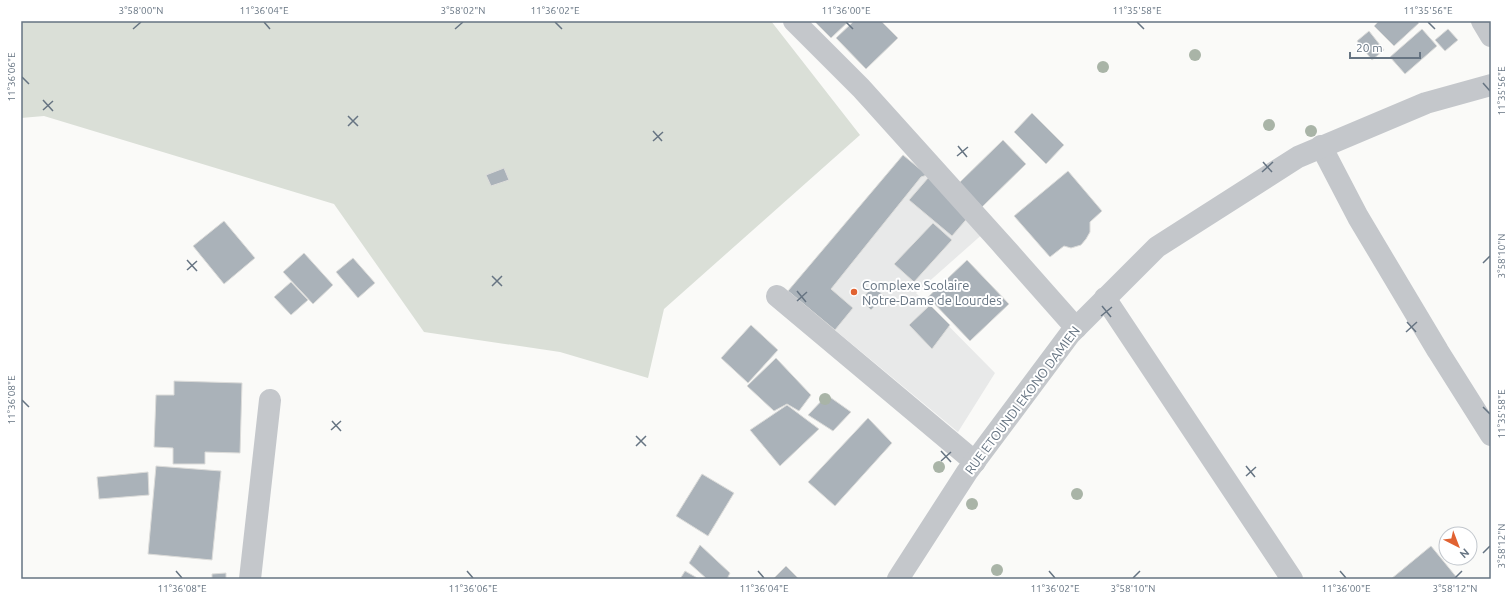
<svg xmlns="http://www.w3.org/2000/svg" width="1512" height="600" font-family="Ubuntu,sans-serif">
<rect width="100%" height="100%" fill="#fafaf8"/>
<path fill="#e8e9e9" d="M903,155L927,175L986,231L916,293L995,373L958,432L788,291Z"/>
<path fill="#dadfd7" d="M21,21H771L860,135L664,309L648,378L560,352L424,332L334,204L44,116L21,118Z"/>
<g fill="#aab2b9" stroke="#dcdcda">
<path d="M814,21H849L831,38Z"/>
<path d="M854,21H881L898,38L866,69L836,38Z"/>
<path d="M1379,21H1417L1419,23L1394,46L1374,26Z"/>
<path d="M1422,29L1437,46L1405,74L1390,57Z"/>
<path d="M1448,29L1458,40L1445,51L1435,40Z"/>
<path d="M1369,31L1384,50L1372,60L1357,41Z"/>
<path d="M1032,113L1064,145L1046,164L1014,132Z"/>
<path d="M1003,140L1026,164L982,207L959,183Z"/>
<path d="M903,155L927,175L921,177L831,289L853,308L835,330L788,291Z"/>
<path d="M504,168L509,180L491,186L486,175Z"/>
<path d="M1068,171L1102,211L1090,222V232L1086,239L1081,245L1071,248L1064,246L1050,257L1014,216Z"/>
<path d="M928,178L971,214L952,236L909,200Z"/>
<path d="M224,221L255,258L224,284L193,246Z"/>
<path d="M933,223L952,240L914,282L894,264Z"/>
<path d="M304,253L333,285L313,304L283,272Z"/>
<path d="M353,258L375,283L358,298L336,272Z"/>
<path d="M967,260L1009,304L970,341L928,297Z"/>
<path d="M291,282L308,300L291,315L274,297Z"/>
<path d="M873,286L884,296L871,310L861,300Z"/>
<path d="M930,305L950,325L932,349L909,325Z"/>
<path d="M751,325L778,350L748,383L721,358Z"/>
<path d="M776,358L811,395L799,411L787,404L774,411L747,386Z"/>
<path d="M174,381L242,383L240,453L205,452V464H173V448L154,447L156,395H174Z"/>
<path d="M827,395L851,412L833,431L808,415Z"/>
<path d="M787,405L819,429L780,466L750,430Z"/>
<path d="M868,418L892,443L835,506L808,482Z"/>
<path d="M156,466L221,471L212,560L148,554Z"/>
<path d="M148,472L149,495L99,499L97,477Z"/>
<path d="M702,474L734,493L708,536L676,516Z"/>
<path d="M700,545L730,573L727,579H707L689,563Z"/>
<path d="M1431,546L1458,579H1391Z"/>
<path d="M786,566L799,579H773Z"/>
<path d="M685,571L699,579H680Z"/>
<path d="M226,573V579H212V574Z"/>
</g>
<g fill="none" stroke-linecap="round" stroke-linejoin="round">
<g stroke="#c4c7cb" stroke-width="22">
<path d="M794,21L861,88L999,241L1076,328"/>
<path d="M1482,21L1491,36"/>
<path d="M1321,146L1358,217L1438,351L1491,435"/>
<path d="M777,296L975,462"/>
<path d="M1105,298L1292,579"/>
<path d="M250,579L270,400"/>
</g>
<path stroke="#c4c7cb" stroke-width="22" d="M898,579L967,472L1070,334L1157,247L1298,157L1426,103L1491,85"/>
</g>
<g fill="#a9b4a7">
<circle cx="1195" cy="55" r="6"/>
<circle cx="1103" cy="67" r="6"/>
<circle cx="1269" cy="125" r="6"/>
<circle cx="1311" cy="131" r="6"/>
<circle cx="825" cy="399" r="6"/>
<circle cx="939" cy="467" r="6"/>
<circle cx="1077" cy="494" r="6"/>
<circle cx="972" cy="504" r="6"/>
<circle cx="997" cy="570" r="6"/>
</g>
<path fill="none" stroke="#667482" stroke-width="1.5" d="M264,22L270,29M555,22L562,29M846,22L853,29M1137,22L1144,29M1428,22L1435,29M133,29L141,22M455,29L463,22M22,77L29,84M1483,83L1490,91M43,100L53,111M43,110L53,101M348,116L358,126M348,126L358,116M653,131L662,141M653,141L663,132M958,146L967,157M957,156L968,147M1263,162L1272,172M1262,172L1273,162M187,260L197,271M1483,263L1490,256M187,270L197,261M492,276L502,286M492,286L502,276M797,291L806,302M797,301L807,292M1102,306L1111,317M1101,316L1112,307M1407,322L1416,332M1406,332L1417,322M22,400L29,407M1483,407L1490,414M332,421L341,431M331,430L341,421M636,436L646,446M636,446L646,436M941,451L951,462M941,461L951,452M1246,466L1255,477M1246,476L1256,467M1483,553L1490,546M176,571L182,578M467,571L473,578M758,571L764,578M1049,571L1055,578M1340,571L1346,578M1133,578L1140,571M1455,578L1462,571"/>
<circle fill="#e16231" stroke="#fff" stroke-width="1.5" cx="854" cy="292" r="4"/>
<g text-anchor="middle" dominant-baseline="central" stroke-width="4" stroke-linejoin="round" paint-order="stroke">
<g font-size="13" fill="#667482" stroke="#fff" text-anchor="start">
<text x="862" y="285">Complexe Scolaire<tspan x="862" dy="15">Notre-Dame de Lourdes</tspan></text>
</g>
<g font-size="13" fill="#667482" stroke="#fff">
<text transform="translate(1022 400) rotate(-53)">RUE ETOUNDI EKONO DAMIEN</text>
</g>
</g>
<rect width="1512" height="600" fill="none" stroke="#ffffff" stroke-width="44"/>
<g transform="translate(1458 546) rotate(138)"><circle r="19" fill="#ffffff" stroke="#c2c7cd"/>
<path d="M0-3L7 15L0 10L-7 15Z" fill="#e16231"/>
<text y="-6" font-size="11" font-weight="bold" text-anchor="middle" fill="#667482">N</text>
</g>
<path d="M1350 52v6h70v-6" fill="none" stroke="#667482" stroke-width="2"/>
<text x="1356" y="52" font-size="12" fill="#667482" stroke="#ffffff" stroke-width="3" paint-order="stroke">20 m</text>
<rect x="22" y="22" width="1468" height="556" fill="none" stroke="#667482" stroke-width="1.5"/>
<g font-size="10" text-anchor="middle" fill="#667482">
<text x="141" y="14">3°58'00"N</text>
<text x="264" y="14">11°36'04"E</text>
<text x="463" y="14">3°58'02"N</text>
<text x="555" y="14">11°36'02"E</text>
<text x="846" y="14">11°36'00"E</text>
<text x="1137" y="14">11°35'58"E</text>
<text x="1428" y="14">11°35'56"E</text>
<text transform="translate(11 77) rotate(-90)" y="4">11°36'06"E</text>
<text transform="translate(1501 91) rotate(-90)" y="4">11°35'56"E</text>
<text transform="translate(1501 256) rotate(-90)" y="4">3°58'10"N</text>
<text transform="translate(11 400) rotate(-90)" y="4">11°36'08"E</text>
<text transform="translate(1501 414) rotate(-90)" y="4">11°35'58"E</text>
<text transform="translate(1501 546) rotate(-90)" y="4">3°58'12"N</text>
<text x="182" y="592">11°36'08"E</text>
<text x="473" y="592">11°36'06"E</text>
<text x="764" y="592">11°36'04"E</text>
<text x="1055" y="592">11°36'02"E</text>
<text x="1133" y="592">3°58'10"N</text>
<text x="1346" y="592">11°36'00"E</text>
<text x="1455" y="592">3°58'12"N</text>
</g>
</svg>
